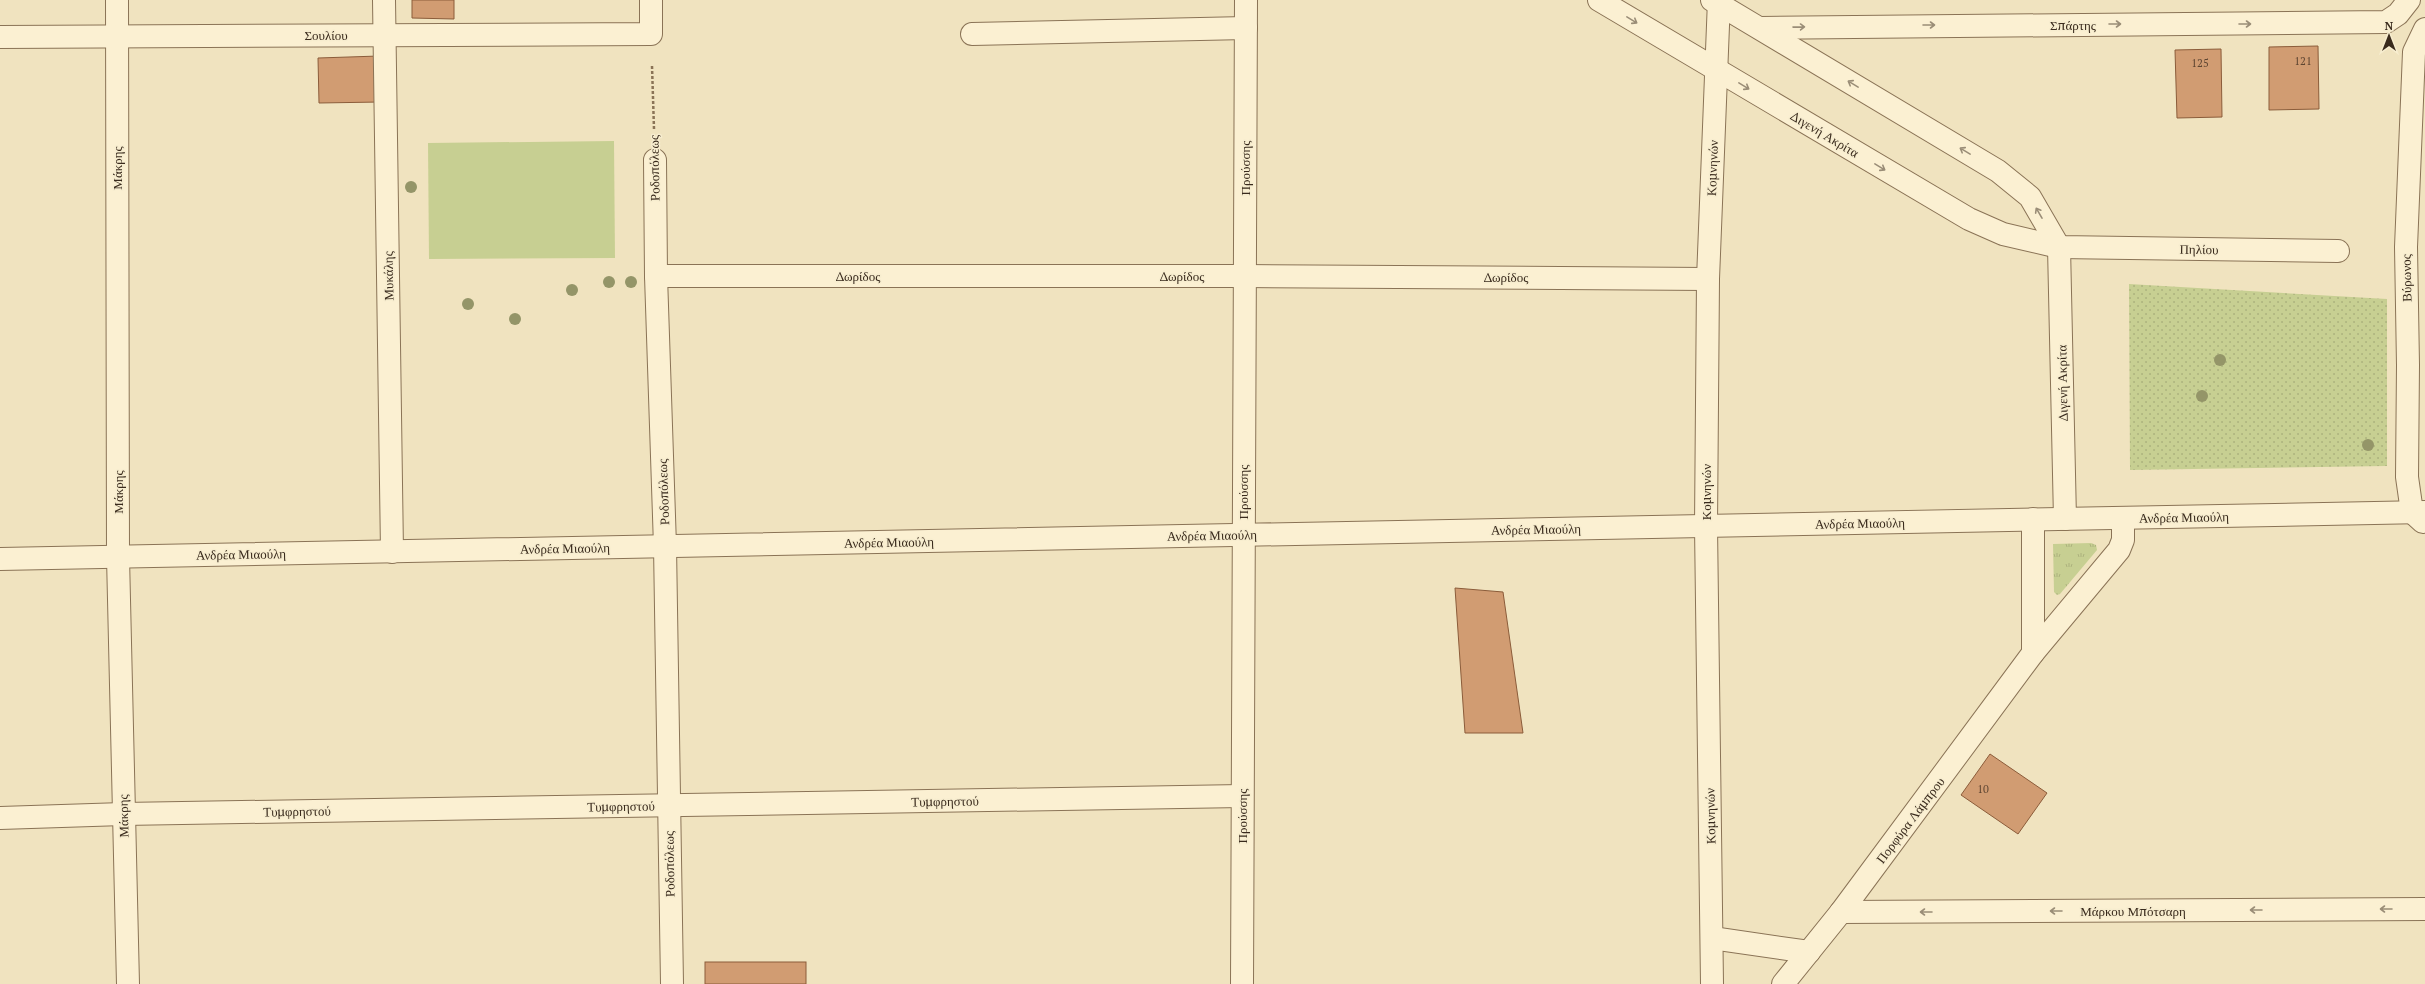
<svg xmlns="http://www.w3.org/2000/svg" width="2425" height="984" font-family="'PT Serif',serif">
<defs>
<pattern id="grass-tufts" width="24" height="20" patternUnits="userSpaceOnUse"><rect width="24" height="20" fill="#c7cf92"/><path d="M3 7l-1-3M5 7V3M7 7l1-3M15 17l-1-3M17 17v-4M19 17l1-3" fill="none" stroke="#acb27d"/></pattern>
<pattern id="park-dots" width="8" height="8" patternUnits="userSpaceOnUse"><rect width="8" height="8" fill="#c7cf92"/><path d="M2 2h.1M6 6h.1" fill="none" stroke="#acb27d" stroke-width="1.8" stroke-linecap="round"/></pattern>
</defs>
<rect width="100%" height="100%" fill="#f0e3bf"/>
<path fill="url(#grass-tufts)" d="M2091,543L2096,545L2097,550L2060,594L2057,595L2054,592L2053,544Z"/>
<path fill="url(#park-dots)" d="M2129,284L2387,299V466L2130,470Z"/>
<path fill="#c7cf92" d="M614,141L615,258L429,259L428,143Z"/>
<g fill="#d19c72" stroke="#8b5c3a">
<path d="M412,0H454V19L412,18Z"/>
<path d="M2318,46L2319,109L2269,110V47Z"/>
<path d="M2221,49L2222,117L2177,118L2175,50Z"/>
<path d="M379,56L380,102L319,103L318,58Z"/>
<path d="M1455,588L1503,592L1523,733H1465Z"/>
<path d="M1990,754L2047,793L2018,834L1961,795Z"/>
<rect x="705" y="962" width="101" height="22"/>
</g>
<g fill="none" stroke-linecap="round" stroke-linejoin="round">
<defs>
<g id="minor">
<path d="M117,0L118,557L128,984"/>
<path d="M384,0L392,552"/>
<path d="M1599,0L1969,219L2003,234L2059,247L2338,251"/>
<path d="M1712,0L1998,171L2030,197L2059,247L2065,519"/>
<path d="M1760,28L2386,22L2398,14L2409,0"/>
<path d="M972,34L1246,28"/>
<path d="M0,37L651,34V0"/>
<path d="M655,160L656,276L665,546L672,984"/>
<path d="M656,276H1244L1708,279"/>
<path d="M2033,519V653"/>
<path d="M2423,522L2412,512L2407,477L2408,365L2406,247L2414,52L2425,29"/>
<path d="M0,559L2425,512"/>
<path d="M0,818L123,814L1242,796"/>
<path d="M1841,912L2425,909"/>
<path d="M1712,938L1809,952"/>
<path d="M1242,984L1246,0"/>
<path d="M1712,984L1706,526L1708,279L1719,0"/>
<path d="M1783,984L1841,912L2033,653L2119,550L2123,540V518"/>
</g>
</defs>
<use href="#minor" stroke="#8a7356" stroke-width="24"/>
<path stroke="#8a7356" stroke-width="2.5" stroke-dasharray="3 2" stroke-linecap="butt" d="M652,66L654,129"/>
<use href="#minor" stroke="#fbf0d2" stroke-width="22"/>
</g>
<g fill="#949568">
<circle cx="411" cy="187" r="6"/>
<circle cx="609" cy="282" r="6"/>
<circle cx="631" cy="282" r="6"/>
<circle cx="572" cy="290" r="6"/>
<circle cx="468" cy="304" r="6"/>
<circle cx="515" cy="319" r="6"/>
<circle cx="2220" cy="360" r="6"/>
<circle cx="2202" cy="396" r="6"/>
<circle cx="2368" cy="445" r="6"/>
</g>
<defs><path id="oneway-shaft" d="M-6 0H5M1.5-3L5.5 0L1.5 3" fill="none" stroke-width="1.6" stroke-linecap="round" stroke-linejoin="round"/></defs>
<g stroke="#9a8d77">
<use href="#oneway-shaft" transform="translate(1632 20) rotate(31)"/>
<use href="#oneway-shaft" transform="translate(2115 24)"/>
<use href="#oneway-shaft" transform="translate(2245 24)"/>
<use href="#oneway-shaft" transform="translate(1929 25)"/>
<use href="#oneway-shaft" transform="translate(1799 27) rotate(-1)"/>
<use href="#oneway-shaft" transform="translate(1853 84) rotate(-149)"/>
<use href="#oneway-shaft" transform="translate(1744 86) rotate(31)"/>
<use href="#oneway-shaft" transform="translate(1965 151) rotate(-149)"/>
<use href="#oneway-shaft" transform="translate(1880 167) rotate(31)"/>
<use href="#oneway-shaft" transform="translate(2039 213) rotate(-120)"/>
<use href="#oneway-shaft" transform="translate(2386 909) rotate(180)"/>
<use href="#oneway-shaft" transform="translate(2256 910) rotate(180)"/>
<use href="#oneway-shaft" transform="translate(2056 911) rotate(180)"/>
<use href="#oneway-shaft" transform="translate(1926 912) rotate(180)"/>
</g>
<g text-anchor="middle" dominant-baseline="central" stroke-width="3" stroke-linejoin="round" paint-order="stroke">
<g font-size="11" fill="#5f4632">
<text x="2303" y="61">121</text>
<text x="2200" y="63">125</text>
<text x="1983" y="789">10</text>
</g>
<g font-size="13" fill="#392a1c" stroke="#f7edcf">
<text x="2073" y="25">Σπάρτης</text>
<text x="326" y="35">Σουλίου</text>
<text transform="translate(1825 134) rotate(31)">Διγενή Ακρίτα</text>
<text transform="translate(117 168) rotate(-90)">Μάκρης</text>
<text transform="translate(654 168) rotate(-91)">Ροδοπόλεως</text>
<text transform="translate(1245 168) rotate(-90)">Προύσσης</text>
<text transform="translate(1712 168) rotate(-88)">Κομνηνών</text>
<text transform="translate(2199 249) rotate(1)">Πηλίου</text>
<text transform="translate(388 276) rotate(-91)">Μυκάλης</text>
<text x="858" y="276">Δωρίδος</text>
<text x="1182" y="276">Δωρίδος</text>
<text x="1506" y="277">Δωρίδος</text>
<text transform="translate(2406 278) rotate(-91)">Βύρωνος</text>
<text transform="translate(2062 383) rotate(-91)">Διγενή Ακρίτα</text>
<text transform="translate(118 492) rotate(-90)">Μάκρης</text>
<text transform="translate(663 492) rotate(-92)">Ροδοπόλεως</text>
<text transform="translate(1243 492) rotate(-90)">Προύσσης</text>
<text transform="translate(1706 492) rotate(-90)">Κομνηνών</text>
<text transform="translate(2184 517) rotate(-1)">Ανδρέα Μιαούλη</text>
<text transform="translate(1860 523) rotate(-1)">Ανδρέα Μιαούλη</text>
<text transform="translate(1536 529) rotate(-1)">Ανδρέα Μιαούλη</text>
<text transform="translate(1212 535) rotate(-1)">Ανδρέα Μιαούλη</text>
<text transform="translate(889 542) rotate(-1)">Ανδρέα Μιαούλη</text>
<text transform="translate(565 548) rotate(-1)">Ανδρέα Μιαούλη</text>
<text transform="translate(241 554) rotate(-1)">Ανδρέα Μιαούλη</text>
<text transform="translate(945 801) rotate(-1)">Τυμφρηστού</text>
<text transform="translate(621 806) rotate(-1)">Τυμφρηστού</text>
<text transform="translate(297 811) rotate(-1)">Τυμφρηστού</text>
<text transform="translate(123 816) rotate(-91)">Μάκρης</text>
<text transform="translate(1242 816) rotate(-90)">Προύσσης</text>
<text transform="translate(1710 816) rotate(-91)">Κομνηνών</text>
<text transform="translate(1910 820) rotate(-53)">Πορφύρα Λάμπρου</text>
<text transform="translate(669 864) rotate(-91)">Ροδοπόλεως</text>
<text x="2133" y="911">Μάρκου Μπότσαρη</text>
</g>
</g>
<g transform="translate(2389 36)" stroke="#f7edcf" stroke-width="3" paint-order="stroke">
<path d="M0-3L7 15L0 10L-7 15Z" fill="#392a1c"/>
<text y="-6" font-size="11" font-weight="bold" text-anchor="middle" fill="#392a1c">N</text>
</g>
</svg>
